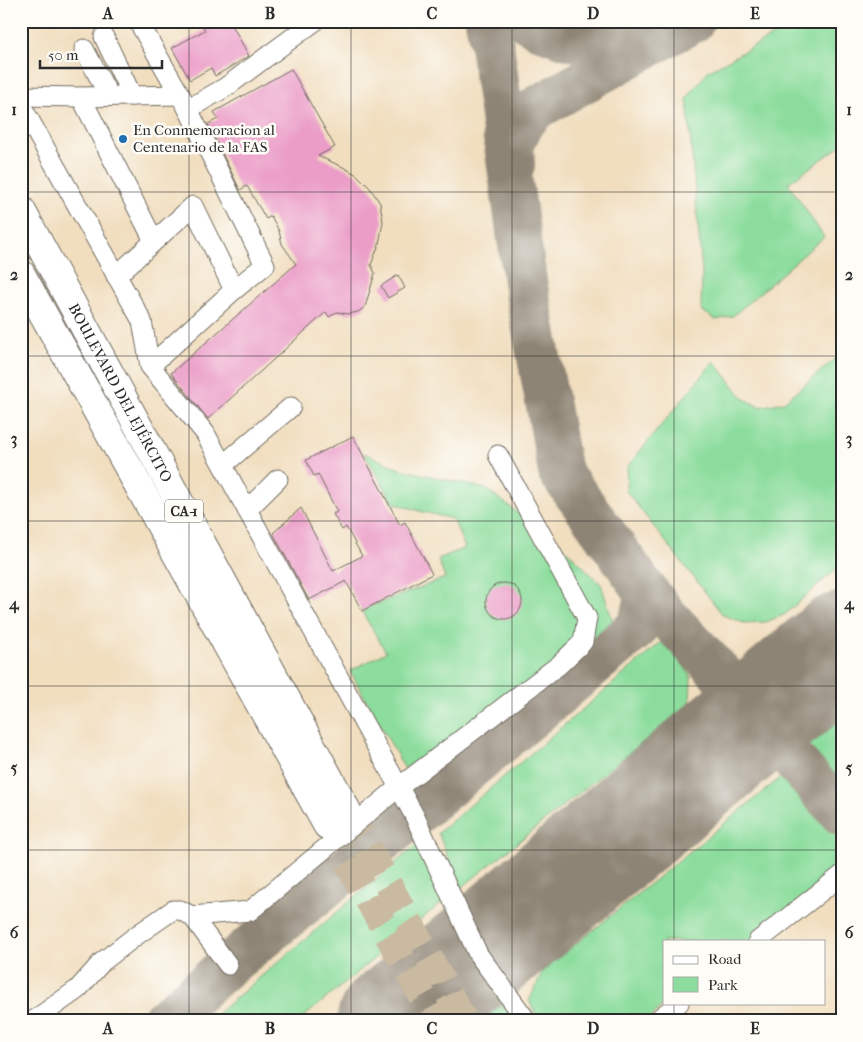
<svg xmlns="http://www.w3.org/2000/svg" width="863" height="1042" font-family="'IM FELL French Canon',serif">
<rect width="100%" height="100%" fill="#fdfcf7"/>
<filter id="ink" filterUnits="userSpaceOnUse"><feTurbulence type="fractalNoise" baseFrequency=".02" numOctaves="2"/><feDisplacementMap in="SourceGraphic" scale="10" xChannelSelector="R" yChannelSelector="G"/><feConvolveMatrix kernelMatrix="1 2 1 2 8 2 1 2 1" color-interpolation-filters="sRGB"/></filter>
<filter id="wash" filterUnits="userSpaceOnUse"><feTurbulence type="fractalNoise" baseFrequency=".0096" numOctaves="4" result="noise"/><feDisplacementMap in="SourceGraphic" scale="20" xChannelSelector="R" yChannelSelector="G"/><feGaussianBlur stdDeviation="1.12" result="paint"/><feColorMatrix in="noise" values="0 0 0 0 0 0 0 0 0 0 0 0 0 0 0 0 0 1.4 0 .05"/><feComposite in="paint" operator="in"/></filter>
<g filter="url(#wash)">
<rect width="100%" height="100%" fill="#f1debf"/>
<g fill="#8cdd9d" stroke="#5c8464">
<path d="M800,21H842V145L788,183L824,237L733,316L716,320L701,310L702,271L687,98L708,71Z"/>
<path d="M842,353V564L784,615L765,622L744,623L723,615L626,491L627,467L714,361L743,398L759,407L784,402Z"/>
<path d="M364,453L400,469L486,489L562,546L601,584L615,628L405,769L350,671L386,652L361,610L445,578L438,559L465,548L453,519L423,512L394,503Z"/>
<path d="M666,638L691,677L690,704L461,888L438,833Z"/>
<path d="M842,719V786L808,747Z"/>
<path d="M785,774L842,837V867L749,941H664V1003L648,1021H540L529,1001L543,971Z"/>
<path d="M420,842L453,893L299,1021H213L212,1018Z"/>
<path d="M502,1003L514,1021H480Z"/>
</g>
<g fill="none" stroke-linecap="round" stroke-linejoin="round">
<g stroke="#8e8475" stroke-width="44">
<path d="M487,21L492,45L525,281L560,472L646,591L665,615L729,682L744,690L759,694L779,690L802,681"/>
<path d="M527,21C556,38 617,55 650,41"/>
<path d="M513,165L512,142L525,120L536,108L693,21"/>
<path d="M756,719L842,814"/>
<path d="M718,750C723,743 732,736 735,728C741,712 736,697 729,682"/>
<path d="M163,1021L194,995L228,965L414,815L636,629C644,614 646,607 646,591"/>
</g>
<path stroke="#8e8475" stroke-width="110" d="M392,1021L478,954L718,750L842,647"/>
</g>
<g id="blocks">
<g fill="#eb9dc8">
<path d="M200,21H230L249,56L215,76L211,68L190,80L172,48L205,30Z"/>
<path d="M291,69L335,147L318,156L343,167L357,175L370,188L380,203L383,222L379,244L371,265L375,273L365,307L358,312L348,314L337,312L329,317L326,312L208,419L171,373L296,264L282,244L279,231L271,216L266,219L247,186L240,190L208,124L218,119L214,112Z"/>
<path d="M398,275L405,288L388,298L381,286Z"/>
<path d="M353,436L400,525L405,522L432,574L362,611L346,581L309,600L273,533L301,508L333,571L362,556L346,527L342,530L333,514L337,512L318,474L314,476L306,460Z"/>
<circle cx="504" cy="601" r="18"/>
</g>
</g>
</g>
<g filter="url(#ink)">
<use href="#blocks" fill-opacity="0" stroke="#706a5f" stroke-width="1"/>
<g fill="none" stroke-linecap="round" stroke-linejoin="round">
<g stroke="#c9baa1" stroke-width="28" stroke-dasharray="28 14" stroke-linecap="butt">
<path d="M347,811L464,1021"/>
<path d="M327,825L436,1021"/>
</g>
<defs>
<g id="minor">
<path d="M138,21L188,109L226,87L315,21"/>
<path d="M104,37L132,96"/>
<path d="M84,49L109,96"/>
<path d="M21,96L81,97L180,95"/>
<path d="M81,97L154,241"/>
<path d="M21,105L142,321L150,366L205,433L414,815L478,954L527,1021"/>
<path d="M116,276L193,206L234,290"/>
<path d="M150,366L234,290L265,265L188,109"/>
<path d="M223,465L291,407"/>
<path d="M247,510L278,479"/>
<path d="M192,916L250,911L399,787L559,665L583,642L587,618L498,455"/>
<path d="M758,941L842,875"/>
<path d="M33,1021L78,989L102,962L137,935L173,910H180L192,916L228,965"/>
<path d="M656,1021L679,1003"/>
</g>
<g id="highway">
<path id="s1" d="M21,210L347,811"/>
<path d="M21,274L327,825"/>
</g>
</defs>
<use href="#minor" stroke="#706a5f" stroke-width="21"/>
<use href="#highway" stroke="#706a5f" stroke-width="30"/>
<use href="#minor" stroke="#fff" stroke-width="19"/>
<use href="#highway" stroke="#fff" stroke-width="28"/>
</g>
</g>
<path fill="none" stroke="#2b2b2b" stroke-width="1" stroke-opacity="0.55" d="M189,21V1021M351,21V1021M512,21V1021M674,21V941M21,192H842M21,356H842M21,521H842M21,686H842M21,850H842M674,1003V1021"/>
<circle fill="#1f6fb2" stroke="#fdfcf7" stroke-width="2" cx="123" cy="139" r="5"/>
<g text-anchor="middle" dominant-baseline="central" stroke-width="5" stroke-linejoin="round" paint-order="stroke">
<rect fill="#fdfcf7" stroke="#6a6a68" stroke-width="1" x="165" y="499.5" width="38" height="23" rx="4"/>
<g font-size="14" font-weight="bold" fill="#2b2b2b">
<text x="184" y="511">CA-1</text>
</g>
<g font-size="15" fill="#2b2b2b" stroke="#fdfcf7" text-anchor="start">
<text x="133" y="130">En Conmemoracion al<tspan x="133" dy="17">Centenario de la FAS</tspan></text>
</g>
<g font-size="15" fill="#2b2b2b" stroke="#fdfcf7">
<text stroke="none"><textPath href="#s1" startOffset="208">BOULEVARD DEL EJÉRCITO</textPath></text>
</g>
</g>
<rect width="863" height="1042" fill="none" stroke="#fdfcf7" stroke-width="55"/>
<rect x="663" y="940" width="162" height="65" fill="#fdfcf7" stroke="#a9a8a5"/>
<rect x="673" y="956" width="25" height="8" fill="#ffffff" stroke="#a9a8a5"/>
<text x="708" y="964" font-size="15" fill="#2b2b2b">Road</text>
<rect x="673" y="977" width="25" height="15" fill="#8cdd9d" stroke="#a9a8a5"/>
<text x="708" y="990" font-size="15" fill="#2b2b2b">Park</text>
<path d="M40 60v8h122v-8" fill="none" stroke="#2b2b2b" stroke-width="2.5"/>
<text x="48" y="60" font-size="15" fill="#2b2b2b" stroke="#fdfcf7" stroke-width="4" paint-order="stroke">50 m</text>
<rect x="28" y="28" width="808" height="986" fill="none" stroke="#2b2b2b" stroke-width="2"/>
<g font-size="16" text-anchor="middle" font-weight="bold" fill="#2b2b2b">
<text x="108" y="19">A</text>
<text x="270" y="19">B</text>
<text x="432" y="19">C</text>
<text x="593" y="19">D</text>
<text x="755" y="19">E</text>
<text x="14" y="115">1</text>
<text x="849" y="115">1</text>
<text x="14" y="280">2</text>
<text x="849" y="280">2</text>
<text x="14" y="444">3</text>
<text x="849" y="444">3</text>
<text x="14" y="609">4</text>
<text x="849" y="609">4</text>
<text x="14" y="773">5</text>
<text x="849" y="773">5</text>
<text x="14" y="938">6</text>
<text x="849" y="938">6</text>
<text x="108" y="1034">A</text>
<text x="270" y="1034">B</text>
<text x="432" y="1034">C</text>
<text x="593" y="1034">D</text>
<text x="755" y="1034">E</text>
</g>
</svg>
